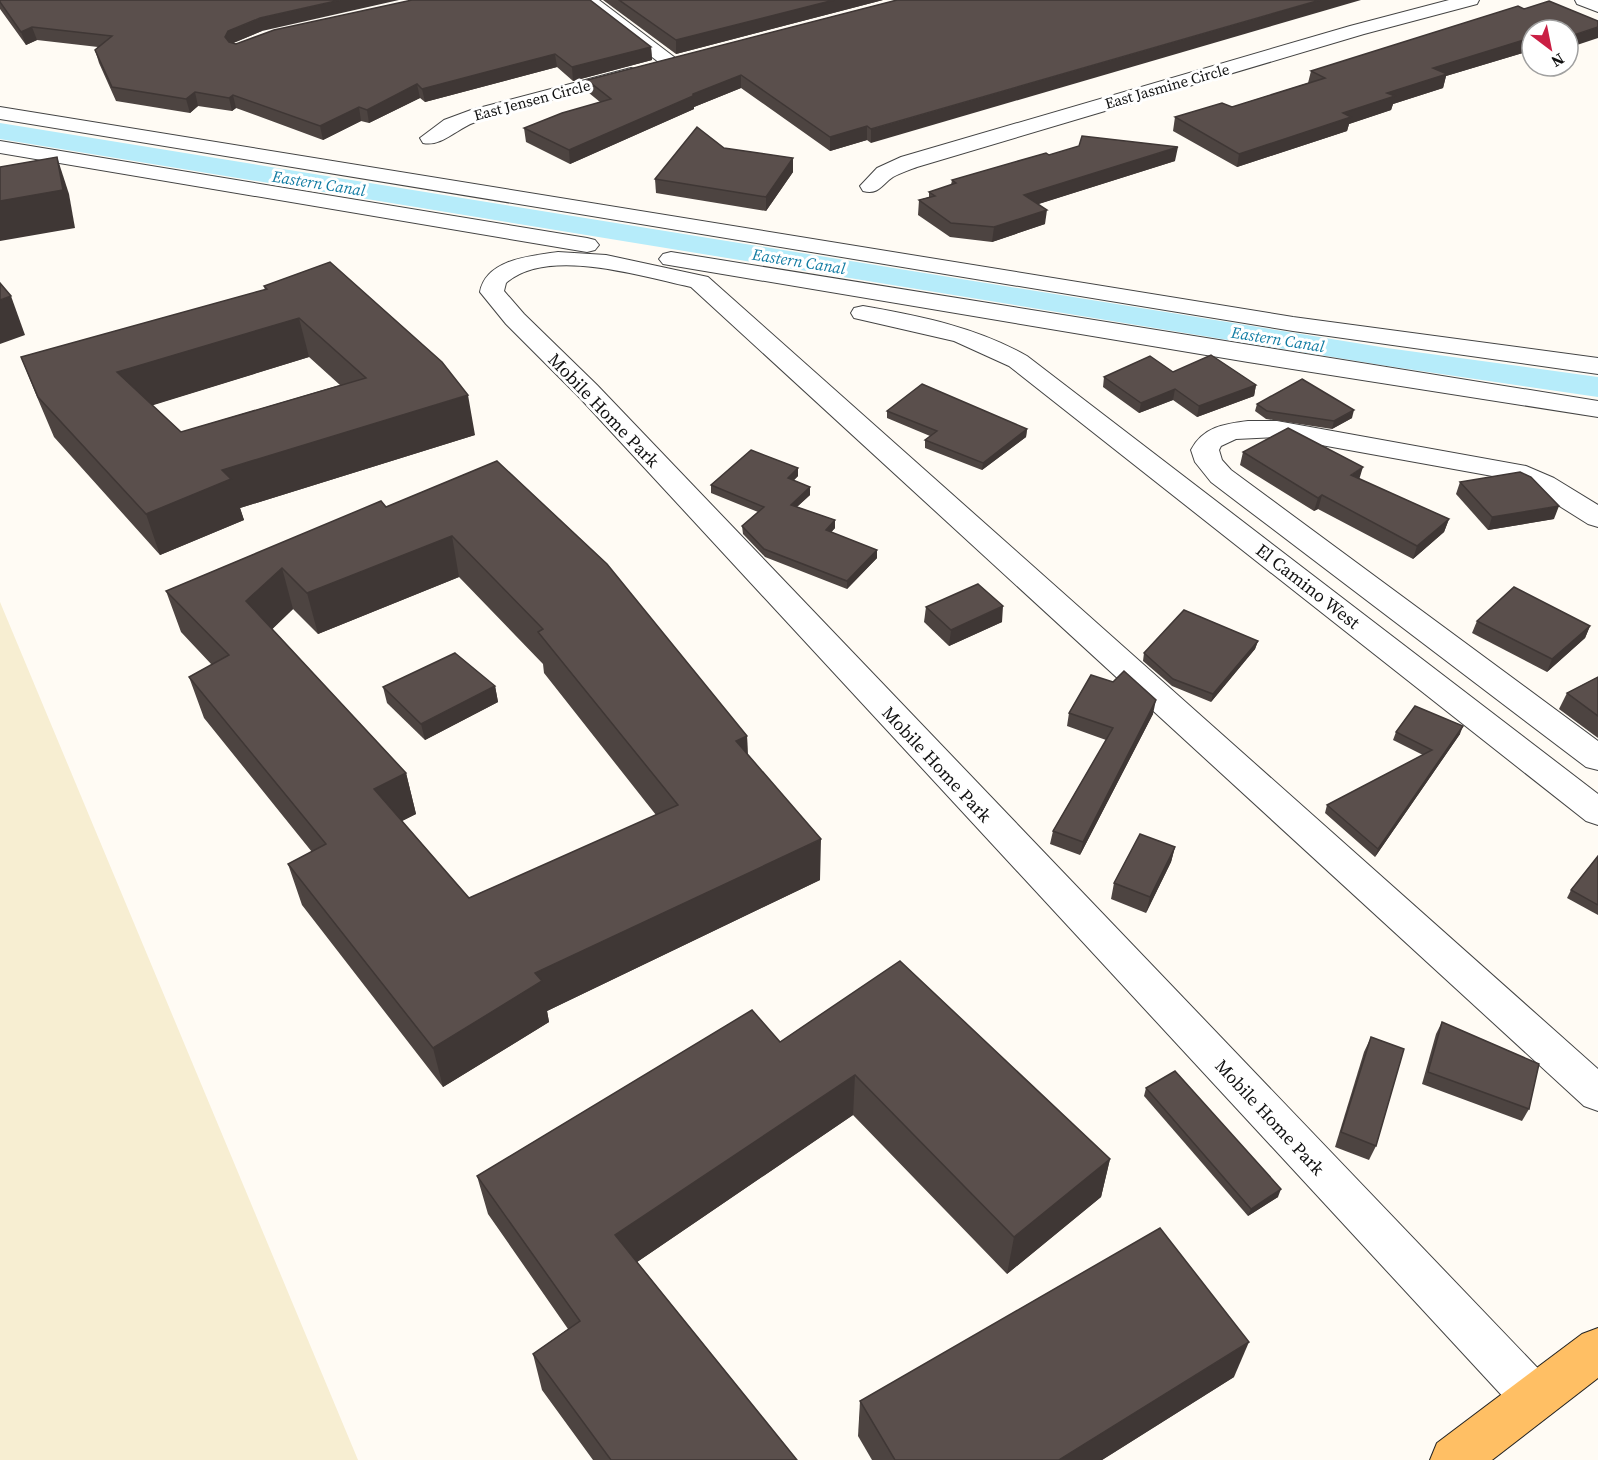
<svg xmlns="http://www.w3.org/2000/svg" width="1598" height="1460" font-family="'Source Serif 4',serif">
<rect width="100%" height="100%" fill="#fffbf4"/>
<path fill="#f7eed2" d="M0,602L358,1460H0Z"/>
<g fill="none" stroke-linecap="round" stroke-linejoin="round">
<path fill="#b6ecfa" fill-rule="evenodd" d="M0,123L1387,348L1598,377V397L1387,366L0,139Z"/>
<defs>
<g id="minor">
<path d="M578,0H599L682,63L679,67H665Z"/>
<path d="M1449,0H1479L1477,4L1364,34L917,167C909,170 900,173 893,177C881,185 879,195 863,191L860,186L877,168L901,157L1350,26Z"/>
<path d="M1575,0H1598V12L1577,4Z"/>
<path d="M631,68L638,70L641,74L638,78C584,93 526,103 473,123C457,129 441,147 423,143L420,138L444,120L471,110Z"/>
<path d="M0,107L1293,317L1598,358V374L1293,331L0,119Z"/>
<path d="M0,141L587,238L595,240L599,245L595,250L587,252L0,153Z"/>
<path d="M558,252L606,255L708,277L1598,1069V1111L1584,1106L691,287C643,277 548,246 506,283L504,291L524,314L597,385L1551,1382L1558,1398L1551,1414L1535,1421L1519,1414L579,397L506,324L480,292C486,259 531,256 558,252Z"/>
<path d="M671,252L1598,401V417L1248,362L663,264L659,259L663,254Z"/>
<path d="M863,306C920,316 976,327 1027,356L1598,794V825L1586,821L1009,366L954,341L854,318L851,313L854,308Z"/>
<path d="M1248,421H1277L1526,466L1554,478L1598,505V527L1588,524L1534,490L1509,479L1277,437L1236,439L1221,446L1219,450L1222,460L1231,470L1598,741V770L1586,767L1211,482L1195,462L1191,450C1203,427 1224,424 1248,421Z"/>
</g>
<path id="major" d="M1598,1328V1378L1492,1460H1430L1437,1443L1582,1334Z"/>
</defs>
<use href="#minor" stroke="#444" stroke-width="2"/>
<use href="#major" stroke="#222" stroke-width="2"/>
<use href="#minor" fill="#fff" fill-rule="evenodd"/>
<use href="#major" fill="#ffbf64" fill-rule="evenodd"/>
</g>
<g fill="#4d4441" fill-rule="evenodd">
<path d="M0,0L262,31L233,43L236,44L651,47L652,60L573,81L557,67L425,102L420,98L369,123L361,121L323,140L236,108L232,111L198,106L190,113L116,101L99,63L95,50L98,47L37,40L26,45L0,9Z"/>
<path d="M603,0H883L676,54Z"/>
<path d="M897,0L871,143L867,140L830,151L741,88L694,107V109L570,164L526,142L524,128L600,102L589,93L587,80Z"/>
<path d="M1532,30V54L1526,52L1446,76L1443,88L1393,104L1391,110L1349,124L1347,131L1237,167L1173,131L1175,117L1232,107L1308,83L1311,71Z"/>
<path d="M724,148L793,172L766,211L656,193L655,179Z"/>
<path d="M1049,155L1175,161L1038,204L1045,224L992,242L950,237L918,215L919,200L929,197V192L951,185L952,180Z"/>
<path d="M264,286L475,435L240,508L244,520L160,555L54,437L37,397L21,357L265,290ZM309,357L340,385L181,432L152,405Z"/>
<path d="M1173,372L1256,385L1254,396L1197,417L1173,400L1139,413L1103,387L1104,377Z"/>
<path d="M1257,404L1352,418L1332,429L1266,419L1255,411Z"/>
<path d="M887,411L1027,429L1026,437L982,470L925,448V440L930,436L887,418Z"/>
<path d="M1243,452L1359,479L1449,519L1444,532L1413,559L1318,509L1314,511L1240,465Z"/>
<path d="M497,461L747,736L748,755L820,880L547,1011L549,1022L443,1087L302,905L288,864L312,852L204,718L189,677L212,665L181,632L166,591L386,507ZM459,577L543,664L544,673L656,815L469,898L402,821L416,814L406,773L272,629L293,609L318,634Z"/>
<path d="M798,476L794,480L810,495L797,507L835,520V528L831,532L877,558L847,589L765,557L743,534L742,526L758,512L711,493V485Z"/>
<path d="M1460,482L1554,519L1488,530L1456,494Z"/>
<path d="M926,607L1002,622L949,646L924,622Z"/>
<path d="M1477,621L1590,626L1585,638L1547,672L1472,633Z"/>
<path d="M1258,641L1255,649L1211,702L1172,686L1143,661L1144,653Z"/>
<path d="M1598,677V738L1559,709L1567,693Z"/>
<path d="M1113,682L1153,714L1080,855L1050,844L1053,831L1106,740L1067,726L1069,713Z"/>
<path d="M495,686L498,702L425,740L387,703L383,687Z"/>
<path d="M1396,732L1460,734L1375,857L1325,813L1327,805L1423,755L1393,740Z"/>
<path d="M1175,847L1171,862L1146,913L1111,899L1114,883Z"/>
<path d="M1598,856V915L1567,898L1571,890Z"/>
<path d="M1442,1022L1529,1109L1522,1121L1422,1084L1436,1034Z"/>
<path d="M1371,1037L1376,1146L1369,1160L1335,1147L1364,1052Z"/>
<path d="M780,1042L1110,1159L1101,1197L1007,1274L853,1115L637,1262L797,1460H593L542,1390L533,1354L568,1329L488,1214L477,1176Z"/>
<path d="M1146,1088L1278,1197L1248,1216L1144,1096Z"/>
<path d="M1234,1377L1102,1460H872L858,1436L860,1401Z"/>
</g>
<g fill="#3f3735">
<path d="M340,0H399L262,31L231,44L225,37L228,31L260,18Z"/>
<path d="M834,0H883L676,54V40Z"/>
<path d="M1320,0H1361L871,143V129Z"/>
<path d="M32,27L37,40L26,45L21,32Z"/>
<path d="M1598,27V38L1568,48V37Z"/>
<path d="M1530,38L1526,52L1446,76L1443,88L1393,104L1391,110L1349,124L1347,131L1237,167L1239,154L1343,113L1387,93L1433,68Z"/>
<path d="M651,47L652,60L573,81L572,67Z"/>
<path d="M555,54L557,67L425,102L422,89Z"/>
<path d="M741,75V88L694,107V109L570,164L569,150L693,94Z"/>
<path d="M417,84L420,98L369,123L367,110Z"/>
<path d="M195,92L198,106L190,113L186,99Z"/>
<path d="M233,95L236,108L232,111L229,98Z"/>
<path d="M359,107L361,121L323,140L320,126Z"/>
<path d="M867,126V140L830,151V137Z"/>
<path d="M1178,147L1175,161L1023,209L1024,195Z"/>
<path d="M57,157L69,194L75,228L0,241V201Z"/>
<path d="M793,158V172L766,211V197Z"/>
<path d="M1047,210L1045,224L992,242L994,227Z"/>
<path d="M11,296L25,335L0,344V300Z"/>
<path d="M299,318L309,357L131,412L117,372Z"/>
<path d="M1256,385L1254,396L1197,417L1199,406Z"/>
<path d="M1175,389L1173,400L1139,413L1141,403Z"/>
<path d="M468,395L475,435L240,508L244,520L160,555L146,514L222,470Z"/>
<path d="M1354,410L1352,418L1332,429L1334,421Z"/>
<path d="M1027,429L1026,437L982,470L983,463Z"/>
<path d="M1363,467L1359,480L1351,475Z"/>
<path d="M798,468V476L788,486V478Z"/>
<path d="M810,487V495L791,512V505Z"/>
<path d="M1322,495L1318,509L1314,511L1318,498Z"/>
<path d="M1559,506L1554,519L1488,530L1492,517Z"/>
<path d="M1449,519L1444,532L1413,559L1417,546Z"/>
<path d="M835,520V528L826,538V530Z"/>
<path d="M452,536L459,577L318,634L307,593Z"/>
<path d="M877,550V558L847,589V581Z"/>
<path d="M282,568L293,609L259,642L246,601Z"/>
<path d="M1003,606L1002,622L949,646L951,630Z"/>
<path d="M1590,626L1585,638L1547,672L1552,659Z"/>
<path d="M1258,641L1255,649L1211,702L1213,694Z"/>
<path d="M495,686L498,702L425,740L421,724Z"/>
<path d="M1156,700L1153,714L1080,855L1083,842Z"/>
<path d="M1463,726L1460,734L1375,857L1378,849Z"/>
<path d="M747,736L748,778L736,741Z"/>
<path d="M406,773L416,814L384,830L374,789Z"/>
<path d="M821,839L820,880L547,1011L549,1022L443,1087L433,1048L535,973Z"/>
<path d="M1175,847L1171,862L1146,913L1150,897Z"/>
<path d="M855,1075L853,1115L621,1273L615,1235Z"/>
<path d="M1110,1159L1101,1197L1007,1274L1014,1237Z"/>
<path d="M1281,1189L1278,1197L1248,1216L1251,1209Z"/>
<path d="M1249,1342L1234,1377L1102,1460H1059Z"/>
</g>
<g fill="#5a4f4c" stroke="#3f3735" stroke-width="1.5" fill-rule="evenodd">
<path d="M0,0H340L260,18L228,31L225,37L229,42L236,44L274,30L412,0H590L651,47L572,67L555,54L422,89L417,84L367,110L359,107L320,126L233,95L229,98L195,92L186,99L112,87L95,50L112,36L32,27L21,32L0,2Z"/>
<path d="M619,0H834L676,40Z"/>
<path d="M897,0H1320L871,129L867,126L830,137L741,75L693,94V96L569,150L524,128L562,113L611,99L587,80Z"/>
<path d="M1549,1L1598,21V27L1568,37V30H1532V39L1530,38L1433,68L1447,74L1387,93L1395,96L1343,113L1351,117L1239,154L1175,117L1222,103L1232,107L1325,78L1311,71L1518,6L1524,9Z"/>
<path d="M697,127L724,148L793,158L766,197L655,179Z"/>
<path d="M1082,136L1178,147L1024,195L1047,210L994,227L951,223L919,200L935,196L929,192L956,183L952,180L1046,153L1049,155L1079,146Z"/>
<path d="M57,157L63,190L0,201V167Z"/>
<path d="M330,262L442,362L468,395L222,470L231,479L146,514L38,397L21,357L267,289L264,286ZM299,318L366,378L181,432L117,372Z"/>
<path d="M0,283L11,296L0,300Z"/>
<path d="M1211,355L1256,385L1199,406L1175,389L1141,403L1104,377L1150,356L1173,372Z"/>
<path d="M1302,379L1354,410L1334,421L1267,411L1257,404Z"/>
<path d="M922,384L1027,429L983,463L925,440L937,431L887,411Z"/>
<path d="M1288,428L1363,467L1351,475L1449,519L1417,546L1322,495L1318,498L1243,452Z"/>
<path d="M751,450L798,468L788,478L810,487L791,505L835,520L826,530L877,550L847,581L764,549L742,526L764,507L711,485Z"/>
<path d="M497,461L607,564L747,736L736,741L821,839L535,973L542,981L433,1048L288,864L326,844L189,677L229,655L166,591L381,501L386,507ZM452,536L543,629L538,632L678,805L469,898L374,789L406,773L246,601L282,568L307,593Z"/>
<path d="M1520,472L1531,477L1559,506L1492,517L1460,482Z"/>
<path d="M978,584L1003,606L951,630L926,607Z"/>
<path d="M1514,587L1590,626L1552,659L1477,621Z"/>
<path d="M1184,610L1258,641L1213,694L1173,679L1144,653Z"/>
<path d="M455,653L495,686L421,724L383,687Z"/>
<path d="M1124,671L1156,700L1083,842L1053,831L1113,728L1069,713L1091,675L1113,682Z"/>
<path d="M1598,677V716L1567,693Z"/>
<path d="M1415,706L1463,726L1378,849L1327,805L1432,750L1396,732Z"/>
<path d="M1140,834L1175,847L1150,897L1114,883Z"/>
<path d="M1598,856V905L1571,890Z"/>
<path d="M900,961L1110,1159L1014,1237L855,1075L615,1235L797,1460H611L533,1354L580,1321L477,1176L752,1010L780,1042Z"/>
<path d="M1442,1022L1539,1064L1529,1109L1428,1072Z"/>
<path d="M1371,1037L1404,1049L1376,1146L1341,1132Z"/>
<path d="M1175,1071L1281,1189L1251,1209L1146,1088Z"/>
<path d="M1160,1228L1249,1342L1059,1460H895L860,1401Z"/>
</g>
<g text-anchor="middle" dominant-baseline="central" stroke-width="6" stroke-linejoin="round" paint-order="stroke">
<g font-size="15" fill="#111" stroke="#fff">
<text transform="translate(1167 86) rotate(-16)">East Jasmine Circle</text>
<text transform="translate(532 100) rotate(-15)">East Jensen Circle</text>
</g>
<g font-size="16" font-style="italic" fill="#117ca3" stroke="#fff">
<text transform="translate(319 183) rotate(9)">Eastern Canal</text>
<text transform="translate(799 261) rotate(9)">Eastern Canal</text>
<text transform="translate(1278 339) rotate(9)">Eastern Canal</text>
</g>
<g font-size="18" fill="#111" stroke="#fff">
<text transform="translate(604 410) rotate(46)">Mobile Home Park</text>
<text transform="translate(1308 586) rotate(38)">El Camino West</text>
<text transform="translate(937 764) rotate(47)">Mobile Home Park</text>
<text transform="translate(1270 1117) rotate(47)">Mobile Home Park</text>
</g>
</g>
<g transform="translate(1550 48) rotate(148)"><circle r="28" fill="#ffffff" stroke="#a0a0a0" stroke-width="1.5"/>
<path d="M0-4.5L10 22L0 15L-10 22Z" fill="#ca1f44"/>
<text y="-9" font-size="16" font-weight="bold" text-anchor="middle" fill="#111111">N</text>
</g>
</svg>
